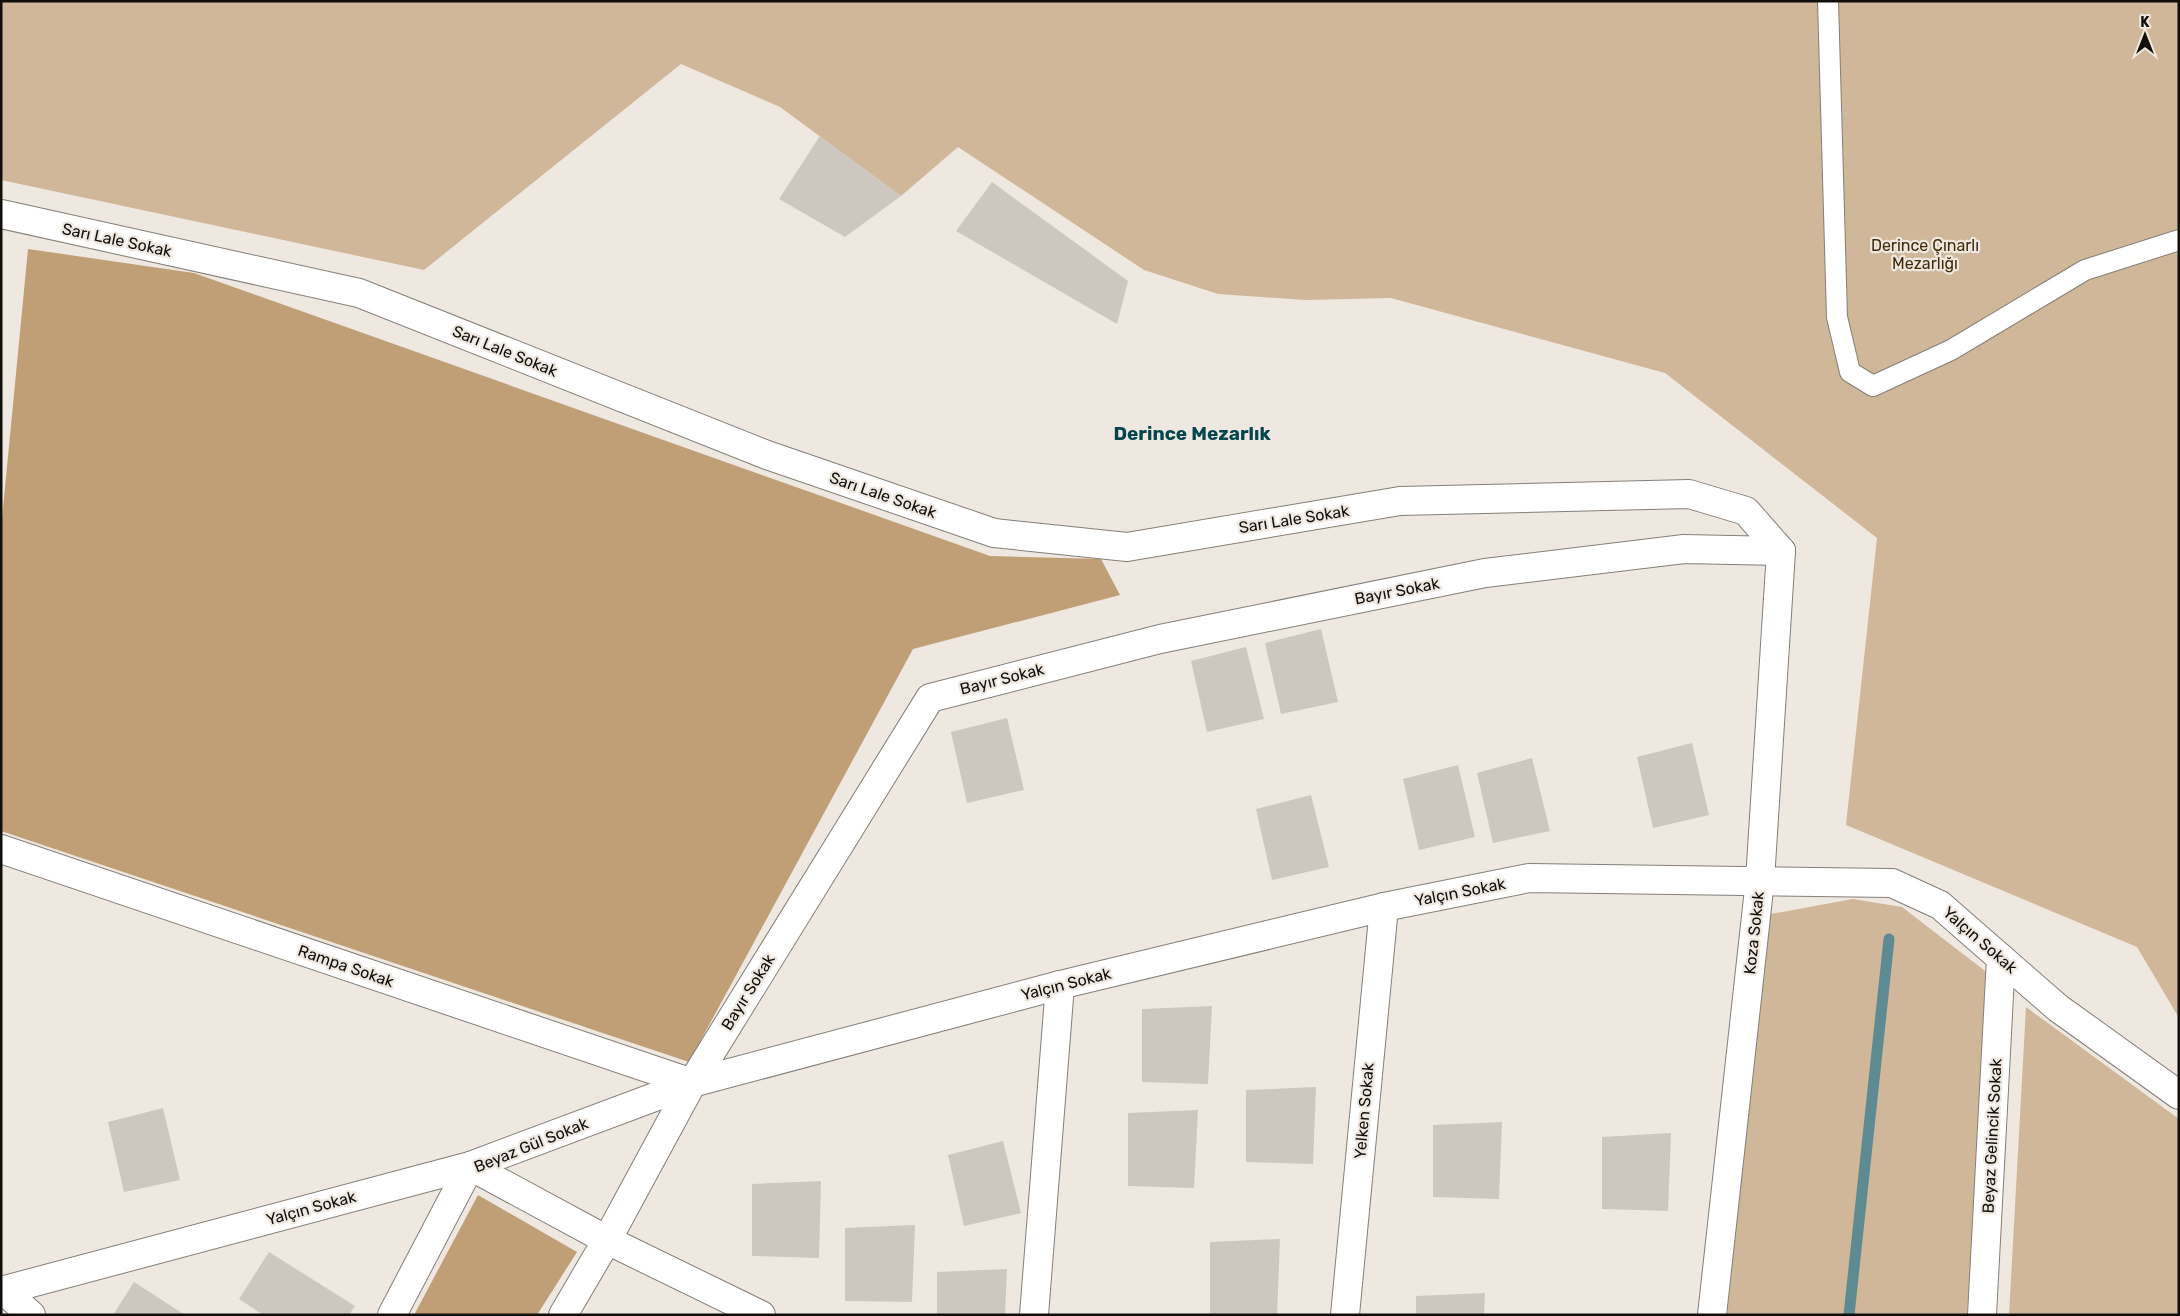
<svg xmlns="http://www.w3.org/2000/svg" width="2180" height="1316" font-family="Rubik,sans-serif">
<rect width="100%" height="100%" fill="#eee8e0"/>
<g fill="#d0b79a">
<path d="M1,1H2179V1018L2137,947L1846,825L1877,538L1665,373L1391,298L1306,300L1218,294L1144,270L958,147L901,196L780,107L681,64L424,270L1,180Z"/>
<path d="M1853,899L1902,907L1989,974L1967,1315H1727L1765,915Z"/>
<path d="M2026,1007L2179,1119V1315H2009Z"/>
</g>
<g fill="#c09f77">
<path d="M28,249L194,273L990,556L1101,559L1120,595L913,649L689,1062L1,831V529Z"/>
<path d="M478,1195L577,1252L537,1315H414Z"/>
</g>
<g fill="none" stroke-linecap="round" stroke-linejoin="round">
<path stroke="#5e8b91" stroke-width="11" d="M1849,1315L1889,939"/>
</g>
<g fill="#cdc7c0">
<path d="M820,136L901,196L845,237L779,199Z"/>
<path d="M992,182L1128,281L1117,324L956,231Z"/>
<path d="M1321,629L1338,702L1281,714L1265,643Z"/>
<path d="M1246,647L1264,719L1207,732L1191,661Z"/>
<path d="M1007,718L1024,790L967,803L951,732Z"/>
<path d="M1692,743L1709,815L1653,828L1637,757Z"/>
<path d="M1532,758L1550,831L1493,843L1477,773Z"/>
<path d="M1458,765L1475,837L1419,850L1403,779Z"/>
<path d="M1311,795L1329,867L1272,880L1256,809Z"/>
<path d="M1212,1006L1208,1084L1142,1082V1009Z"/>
<path d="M1316,1087L1313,1164L1246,1162V1090Z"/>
<path d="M163,1108L180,1180L124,1192L108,1122Z"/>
<path d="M1198,1110L1194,1188L1128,1186V1113Z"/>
<path d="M1502,1122L1499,1199L1433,1197V1125Z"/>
<path d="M1671,1133L1668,1211L1602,1209V1137Z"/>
<path d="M1003,1141L1021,1213L964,1226L948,1155Z"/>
<path d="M821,1181L819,1258L752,1256V1184Z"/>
<path d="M915,1225L912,1302L845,1301V1228Z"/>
<path d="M1280,1239L1277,1315H1210V1242Z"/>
<path d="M269,1252L355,1306L349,1315H263L239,1299Z"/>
<path d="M1007,1269L1005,1315H937V1272Z"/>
<path d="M134,1282L185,1315H113Z"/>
<path d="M1485,1293L1484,1315H1416V1296Z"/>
</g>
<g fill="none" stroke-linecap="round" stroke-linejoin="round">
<defs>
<path id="service" d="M1828,1L1837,317L1850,372L1873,386L1951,350L2085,270L2179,240"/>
<g id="minor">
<path d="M1,214L359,293L767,455L994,533L1127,547L1400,501L1689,494L1746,511L1781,551"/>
<path d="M1,849L692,1083"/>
<path d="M3,1290L31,1315"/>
<path d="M1,1291L470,1166L607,1240L761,1315"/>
<path d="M392,1315L470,1166L692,1083L1060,985L1384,907L1529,878L1892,883L1940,905L2058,1008L2179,1095"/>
<path d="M563,1315L607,1240L692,1083L930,698L1160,639L1485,573L1684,549L1781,551"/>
<path d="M1034,1315L1060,985"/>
<path d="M1345,1315L1384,907"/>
<path d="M1712,1315L1760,880L1781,551"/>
<path d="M1982,1315L2001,958"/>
</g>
</defs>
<use href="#service" stroke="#847f78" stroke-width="22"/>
<use href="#minor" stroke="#847f78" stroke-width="30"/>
<use href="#service" stroke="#fff" stroke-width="20"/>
<use href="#minor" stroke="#fff" stroke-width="28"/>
</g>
<g text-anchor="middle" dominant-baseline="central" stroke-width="4.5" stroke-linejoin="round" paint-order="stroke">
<g font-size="16" fill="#110f0c" stroke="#eee8e0">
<text transform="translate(117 240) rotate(12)">Sarı Lale Sokak</text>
<text transform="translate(505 351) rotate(22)">Sarı Lale Sokak</text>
<text transform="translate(883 495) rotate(19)">Sarı Lale Sokak</text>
<text transform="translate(1294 519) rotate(-9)">Sarı Lale Sokak</text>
<text transform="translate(1397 591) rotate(-11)">Bayır Sokak</text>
<text transform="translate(1002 679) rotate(-14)">Bayır Sokak</text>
<text transform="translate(1460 892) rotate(-11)">Yalçın Sokak</text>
<text transform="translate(1754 933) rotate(-84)">Koza Sokak</text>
<text transform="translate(1980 940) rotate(41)">Yalçın Sokak</text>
<text transform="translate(346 966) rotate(19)">Rampa Sokak</text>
<text transform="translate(1066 984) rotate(-14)">Yalçın Sokak</text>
<text transform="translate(748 992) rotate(-58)">Bayır Sokak</text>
<text transform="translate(1364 1111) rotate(-85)">Yelken Sokak</text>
<text transform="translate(1992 1136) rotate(-87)">Beyaz Gelincik Sokak</text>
<text transform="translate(531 1145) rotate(-22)">Beyaz Gül Sokak</text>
<text transform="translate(311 1208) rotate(-15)">Yalçın Sokak</text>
</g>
<g font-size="16" fill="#422b09" stroke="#eee8e0">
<text x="1925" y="245">Derince Çınarlı<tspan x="1925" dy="18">Mezarlığı</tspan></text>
</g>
<g font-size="19" font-weight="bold" fill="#05464e" stroke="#eee8e0">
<text x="1192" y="433">Derince Mezarlık</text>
</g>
</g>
<rect width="2180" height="1316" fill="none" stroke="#110f0c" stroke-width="5"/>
<g transform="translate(2145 35)" stroke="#eee8e0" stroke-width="4" paint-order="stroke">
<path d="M0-4L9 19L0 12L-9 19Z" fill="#110f0c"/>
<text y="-8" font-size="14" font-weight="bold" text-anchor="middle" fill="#110f0c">K</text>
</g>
</svg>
